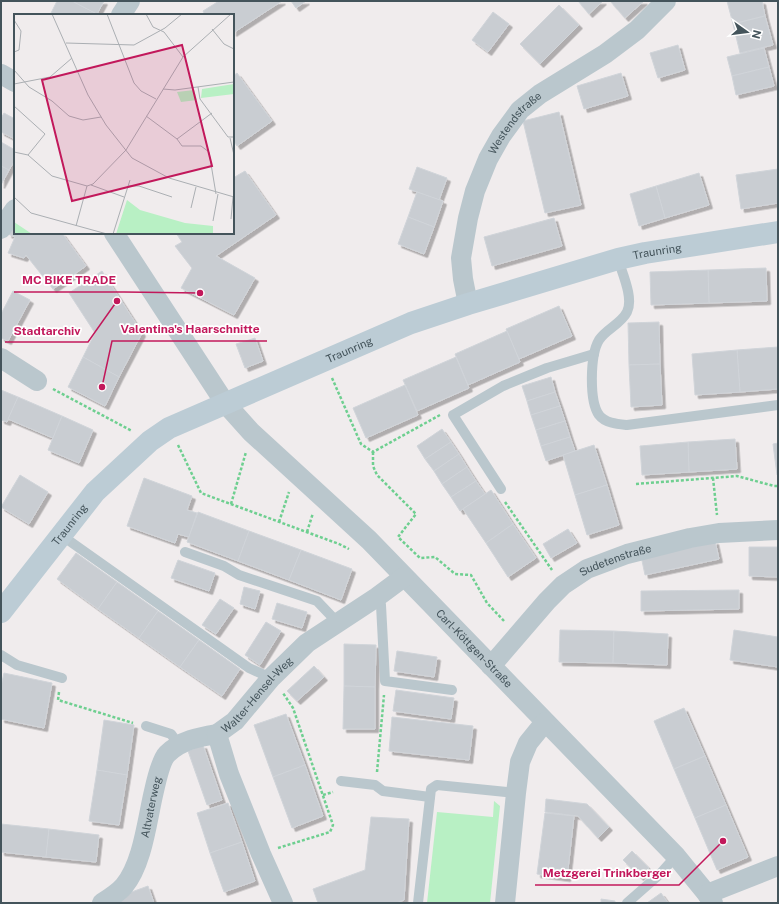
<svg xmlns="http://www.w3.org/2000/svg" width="779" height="904" font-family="'Public Sans',sans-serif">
<defs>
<filter id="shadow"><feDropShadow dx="3.5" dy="3.5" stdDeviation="0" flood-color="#0004"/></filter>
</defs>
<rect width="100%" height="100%" fill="#f0eced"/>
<path fill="#b8f0c4" d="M494,801L500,806L490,903H427L437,812L493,817Z"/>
<g fill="#c9cdd2" stroke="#d0d4d9" filter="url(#shadow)">
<path d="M57,1H72L97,14L96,15H55L51,13Z"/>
<path d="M72,1H104L97,14Z"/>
<path d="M219,1H282L233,33V15H205L203,11Z"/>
<path d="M291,1H306L296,8Z"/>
<path d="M578,1H603L589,14Z"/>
<path d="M610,1H644L625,18Z"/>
<path d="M727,1H762L765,16L733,24Z"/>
<path d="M559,5L579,25L540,64L520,44Z"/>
<path d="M493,12L509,24L488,52L472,40Z"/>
<path d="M765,16L773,45L740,53L733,24Z"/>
<path d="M678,45L685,70L658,78L650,53Z"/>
<path d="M764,48L769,67L732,76L727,57Z"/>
<path d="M769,67L774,86L736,95L732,76Z"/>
<path d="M237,73L272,121L237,146L233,140V76Z"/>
<path d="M621,73L628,96L584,109L577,86Z"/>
<path d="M559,112L581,205L545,213L523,121Z"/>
<path d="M4,113L15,119V139L1,132V118Z"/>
<path d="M1,142L15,150V160L9,170L1,166Z"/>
<path d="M1,166L9,170L1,185Z"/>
<path d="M417,167L447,178L439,200L409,189Z"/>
<path d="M778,169V203L741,209L736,175Z"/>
<path d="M245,171L276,215L216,256L255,278L234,315L181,288L192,268L175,246L182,242L176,233H233V178Z"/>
<path d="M699,173L709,205L665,218L656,186Z"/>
<path d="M656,186L665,218L639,226L630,194Z"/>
<path d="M417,192L443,201L434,227L408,217Z"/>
<path d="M408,217L434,227L424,254L398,244Z"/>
<path d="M554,218L562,246L492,266L484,237Z"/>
<path d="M15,220V233H62L86,266L53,289L26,255L24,258L8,253L15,237L8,234Z"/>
<path d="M766,268L767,301L709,303L708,270Z"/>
<path d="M708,270L709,303L651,305L650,272Z"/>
<path d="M102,271L142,333L119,377L83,357L95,333L69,293Z"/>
<path d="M13,291L30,300L8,341L1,338V314Z"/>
<path d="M559,306L572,336L519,359L506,329Z"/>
<path d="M659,322L660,364L629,365L628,323Z"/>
<path d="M507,331L520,362L468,385L455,354Z"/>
<path d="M255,338L263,361L245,368L236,344Z"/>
<path d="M778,347V389L740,392L737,350Z"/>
<path d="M737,350L740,392L695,395L692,354Z"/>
<path d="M83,357L119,377L105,406L68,387Z"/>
<path d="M456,357L469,388L417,411L403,380Z"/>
<path d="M660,364L662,405L631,407L629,365Z"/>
<path d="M551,377L555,392L527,401L522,386Z"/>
<path d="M405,385L418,415L366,438L353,408Z"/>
<path d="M1,390L18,397L7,422L1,420Z"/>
<path d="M555,392L560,406L531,415L527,401Z"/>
<path d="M18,397L62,416L53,438L8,419Z"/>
<path d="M560,406L565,421L536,430L531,415Z"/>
<path d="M62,416L93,430L79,463L48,450Z"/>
<path d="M565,421L570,437L541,446L536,430Z"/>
<path d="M442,429L451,442L425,459L417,446Z"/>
<path d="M570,437L575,451L546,461L541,446Z"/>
<path d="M735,439L737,469L689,472L688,442Z"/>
<path d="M451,442L459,454L434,471L425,459Z"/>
<path d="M688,442L689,472L642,475L640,446Z"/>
<path d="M778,443V475H777L773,444Z"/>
<path d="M594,445L607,485L575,495L563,455Z"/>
<path d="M459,454L467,467L442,484L434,471Z"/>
<path d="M467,467L476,481L451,497L442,484Z"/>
<path d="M20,475L48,492L29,524L1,507Z"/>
<path d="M144,478L192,496L187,510L197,513L189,537L178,534L175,543L127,526Z"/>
<path d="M476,481L485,494L460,511L451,497Z"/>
<path d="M607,485L619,525L587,535L575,495Z"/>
<path d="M491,490L513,524L486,543L463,509Z"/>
<path d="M198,512L249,531L238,561L187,542Z"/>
<path d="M513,524L536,558L508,577L486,543Z"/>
<path d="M568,529L577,543L551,558L543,544Z"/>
<path d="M249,531L301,550L289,580L238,561Z"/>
<path d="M715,541L719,559L645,575L641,556Z"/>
<path d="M749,547H778V577L749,576Z"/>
<path d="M301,550L352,569L341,600L289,580Z"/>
<path d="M76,553L117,582L98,609L57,579Z"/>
<path d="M178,560L215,573L209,591L171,578Z"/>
<path d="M117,582L158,611L139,638L98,609Z"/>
<path d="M244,587L260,591L255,609L240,604Z"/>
<path d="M739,590V609L641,611V591Z"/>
<path d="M220,599L234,608L216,634L202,625Z"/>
<path d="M277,603L307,612L302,628L272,619Z"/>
<path d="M158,611L199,640L180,667L139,638Z"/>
<path d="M266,622L281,631L260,665L245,655Z"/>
<path d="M560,630L614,631L613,663L559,662Z"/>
<path d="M734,630L778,637V667L730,660Z"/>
<path d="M614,631L668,634L667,665L613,663Z"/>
<path d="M199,640L240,669L222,696L180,667Z"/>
<path d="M344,644L376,645L375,687L344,686Z"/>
<path d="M397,651L437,657L434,677L394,671Z"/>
<path d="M314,666L324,677L297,701L287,691Z"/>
<path d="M4,673L52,683L44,728L1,719V686Z"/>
<path d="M344,686L375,687V729H343Z"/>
<path d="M396,690L454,698L451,719L393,711Z"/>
<path d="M684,708L705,756L674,769L654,721Z"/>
<path d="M286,714L305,765L273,777L254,725Z"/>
<path d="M392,717L473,726L469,760L389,751Z"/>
<path d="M104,720L134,725L127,775L97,770Z"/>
<path d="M203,745L222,800L207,805L188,751Z"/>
<path d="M705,756L726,805L695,818L674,769Z"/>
<path d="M305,765L323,816L292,828L273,777Z"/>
<path d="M97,770L127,775L119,825L89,821Z"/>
<path d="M546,799L587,804L609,827L598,838L578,816L545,812Z"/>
<path d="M228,803L242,842L210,853L197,813Z"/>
<path d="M726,805L748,857L717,870L695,818Z"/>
<path d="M545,813L574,816L567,878L537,874Z"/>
<path d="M371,817L409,819L404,900L396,903H318L313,889L365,870Z"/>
<path d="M1,824L49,829L46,857L1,852Z"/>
<path d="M49,829L99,835L96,862L46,857Z"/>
<path d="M242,842L255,881L224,892L210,853Z"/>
<path d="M632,851L649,868L640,877L623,860Z"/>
<path d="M148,886L154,903H120L118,897Z"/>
<path d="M661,893L668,903H647Z"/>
<path d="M601,899L615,901V903H601Z"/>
</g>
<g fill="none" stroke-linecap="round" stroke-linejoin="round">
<g stroke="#6ecf90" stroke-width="2.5" stroke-dasharray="3 2" stroke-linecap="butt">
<path d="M332,378L361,444L373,452L440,415"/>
<path d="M53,389L132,431"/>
<path d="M178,445L201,493L339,544L349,549"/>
<path d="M373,452V466L377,475L416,514L398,537L420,558L435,557L455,574L471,575L487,603L504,621"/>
<path d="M713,478L717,515"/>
<path d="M636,484L737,476L774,486H778"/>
<path d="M505,502L552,570"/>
<path d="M231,504L246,452"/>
<path d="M279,522L289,492"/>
<path d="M307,532L313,513"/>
<path d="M59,692L58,700L133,723"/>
<path d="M377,772L384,695"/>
<path d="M323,795L333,792"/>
<path d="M278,848L330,832L333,825L293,708L283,693"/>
</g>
<g stroke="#bac7cd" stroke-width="10">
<path d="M618,259C622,273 634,298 627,312C621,324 606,329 599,340C590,355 589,401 599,415C605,423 617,424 627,425L778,405"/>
<path d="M501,489L453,415L503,386L547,368L594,354"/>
<path d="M61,535L249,668L271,678"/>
<path d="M185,552L224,566L239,575L317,601L338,623"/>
<path d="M377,597L381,605L385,681L452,690"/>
<path d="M1,655L17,665L62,678"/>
<path d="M146,726L171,734L179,745"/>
<path d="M341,781L375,785L383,791L430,797"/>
<path d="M418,903L431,789L437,785L516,793"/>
<path d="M627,903L660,874L676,856"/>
</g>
<g stroke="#bac7cd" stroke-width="20">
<path d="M121,15L130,1"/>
<path d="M1,74L15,82"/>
<path d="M1,229L15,209"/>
<path id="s1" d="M114,233L225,403L251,432L369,540L676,856L707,894L713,903"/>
<path id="s2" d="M468,304L463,279L461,258L468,218L475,191L488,159L501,136L520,110L540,94L605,54L637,30L666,1"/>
<path d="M1,358L37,381"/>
<path id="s3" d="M491,666L547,601L563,585L587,569L627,554L690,538L719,533L778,530"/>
<path d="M707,894L778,866"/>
<path id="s4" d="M102,903C110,898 118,893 124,886C143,863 147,820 154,791C156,782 161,760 167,754C181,740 199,737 217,734"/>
<path id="s5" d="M283,903L261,854L229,774L217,734L235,721L271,678L307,643L377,597L404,577"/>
<path d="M505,903L516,793L520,762L528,743L545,722"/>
</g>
<path stroke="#bcccd5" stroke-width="22" id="s6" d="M1,612L95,492L150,441L169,428L411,323L468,304L618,259L645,253L778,232"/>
</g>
<g text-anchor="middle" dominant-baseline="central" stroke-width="3.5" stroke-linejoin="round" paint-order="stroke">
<g font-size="11" fill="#44545b" stroke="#fff">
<text stroke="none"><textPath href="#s2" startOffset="195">Westendstraße</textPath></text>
<text stroke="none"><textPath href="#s6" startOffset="771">Traunring</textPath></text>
<text stroke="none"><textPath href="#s6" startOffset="447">Traunring</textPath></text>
<text stroke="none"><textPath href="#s6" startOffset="111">Traunring</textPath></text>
<text stroke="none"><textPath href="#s3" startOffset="167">Sudetenstraße</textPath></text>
<text stroke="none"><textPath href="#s1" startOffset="553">Carl-Köttgen-Straße</textPath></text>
<text stroke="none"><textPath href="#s5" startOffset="238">Walter-Hensel-Weg</textPath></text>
<text stroke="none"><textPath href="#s4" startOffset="112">Altvaterweg</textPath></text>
</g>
</g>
<g transform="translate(14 14)">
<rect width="220" height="220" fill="#f0eced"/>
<path d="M220,70V80L187,84L188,75ZM180,76L183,86L167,88L163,78ZM113,186L126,196L171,209L199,212V220H102ZM0,208L18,220H0Z" fill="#b8f0c4"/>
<path fill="none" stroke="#abafb3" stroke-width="1" d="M38,0L74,81L92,111L118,144L155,164L220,183M93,0L120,69L127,77L142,85M132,0L139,13L150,18L169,43M0,6L7,17L5,36L0,38M198,15L210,30L220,35M52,29L120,31L151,14L168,0M0,56L15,73L38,87L55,102L69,106L87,103M0,70L36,63L58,44M184,73L186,85L214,123H220M149,75L161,76L220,68M0,92L31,120L14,141M132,102L163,125L198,99M216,124L220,141M163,125L168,132H187L195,138L202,180M0,138L14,141L38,162L73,172L79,170L112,136L169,43L217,0M77,171L110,183M114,172H125L158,183M0,183L17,199L93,220M177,194L182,173M217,205L219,183M199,207L204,180M62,212L73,172M99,220L116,166"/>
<path fill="#c2185b" fill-opacity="0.15" stroke="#c2185b" stroke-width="2" d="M168,31L198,152L58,187L28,66Z"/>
<rect width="220" height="220" fill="none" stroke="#44545b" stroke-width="2"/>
</g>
<path fill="none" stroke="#c2185b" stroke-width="1.5" d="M200 293L124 292H14M102 387L112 341H267M117 301L88 342H5M723 841L679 885H535"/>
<g fill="#c2185b" stroke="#fff" stroke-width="1.5">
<circle cx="200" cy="293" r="4"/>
<circle cx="102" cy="387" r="4"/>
<circle cx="117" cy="301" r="4"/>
<circle cx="723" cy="841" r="4"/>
</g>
<g font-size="12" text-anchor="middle" font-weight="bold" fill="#c2185b" stroke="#fff" stroke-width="3.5" stroke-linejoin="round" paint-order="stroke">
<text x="69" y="284">MC BIKE TRADE</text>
<text x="190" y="333">Valentina's Haarschnitte</text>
<text x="47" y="335">Stadtarchiv</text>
<text x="607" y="877">Metzgerei Trinkberger</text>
</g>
<rect width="779" height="904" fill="none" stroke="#44545b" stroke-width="4"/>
<g transform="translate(747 32) rotate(104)" stroke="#ffffff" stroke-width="3" paint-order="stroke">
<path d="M0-3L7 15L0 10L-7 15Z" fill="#44545b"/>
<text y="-6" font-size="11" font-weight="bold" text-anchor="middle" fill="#44545b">N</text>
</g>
</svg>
